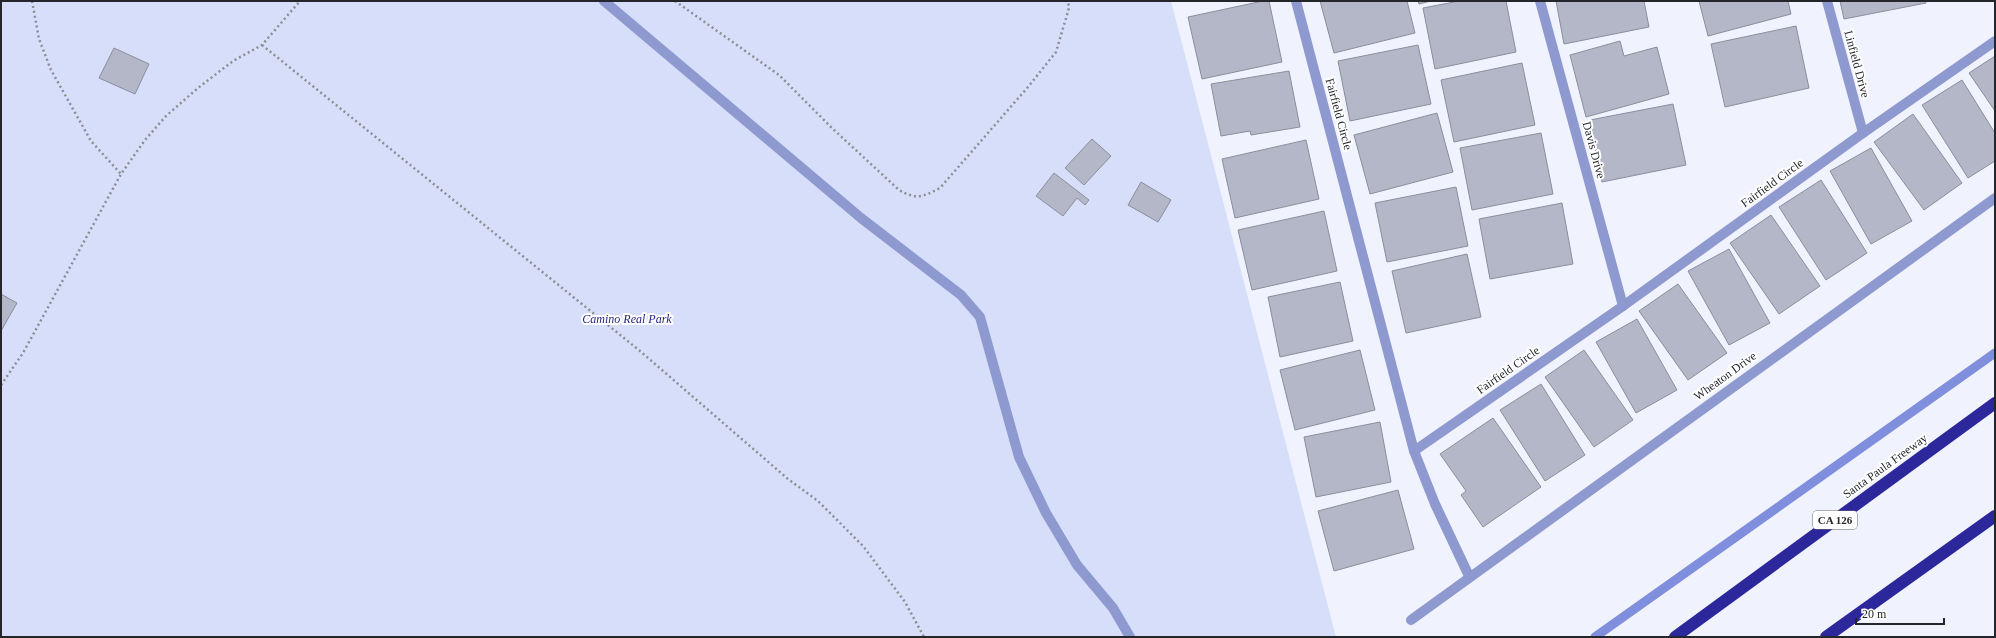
<svg xmlns="http://www.w3.org/2000/svg" width="1996" height="638" font-family="'Times New Roman',serif">
<rect width="100%" height="100%" fill="#f0f2fd"/>
<path fill="#d7defa" d="M1,1H1171L1336,637H1Z"/>
<g fill="none" stroke-linecap="round" stroke-linejoin="round">
<path stroke="#808ede" stroke-width="9" d="M1595,637L1995,353"/>
</g>
<g fill="#b3b7c8" stroke="#8a8e9e">
<path d="M1263,1H1269L1282,62L1202,79L1188,17Z"/>
<path d="M1320,1H1407L1415,33L1334,53Z"/>
<path d="M1418,1H1431L1419,4Z"/>
<path d="M1459,1H1506L1516,52L1435,69L1423,8Z"/>
<path d="M1556,1H1644L1649,27L1564,44Z"/>
<path d="M1699,1H1788L1791,14L1708,36Z"/>
<path d="M1840,1H1925L1926,3L1844,19Z"/>
<path d="M1796,26L1809,88L1725,107L1711,44Z"/>
<path d="M1620,41L1624,56L1657,47L1669,94L1586,117L1570,55Z"/>
<path d="M1418,45L1431,104L1350,121L1338,61Z"/>
<path d="M114,48L149,64L135,94L99,78Z"/>
<path d="M1995,56V111L1969,73Z"/>
<path d="M1522,63L1535,125L1454,142L1441,80Z"/>
<path d="M1289,71L1300,127L1251,135L1250,131L1221,136L1211,84Z"/>
<path d="M1962,80L1995,133V161L1968,178L1922,105Z"/>
<path d="M1673,104L1686,165L1602,182L1590,120Z"/>
<path d="M1437,113L1453,172L1370,194L1354,135Z"/>
<path d="M1913,114L1962,183L1924,210L1874,142Z"/>
<path d="M1541,133L1553,194L1472,210L1460,148Z"/>
<path d="M1092,139L1111,156L1084,185L1065,168Z"/>
<path d="M1306,140L1319,199L1235,218L1222,159Z"/>
<path d="M1871,148L1912,221L1871,244L1830,171Z"/>
<path d="M1054,173L1089,200L1085,205L1077,198L1063,216L1036,196Z"/>
<path d="M1821,180L1867,253L1826,280L1779,207Z"/>
<path d="M1141,182L1171,200L1158,222L1128,205Z"/>
<path d="M1456,187L1468,246L1387,262L1375,203Z"/>
<path d="M1562,203L1573,264L1490,279L1479,219Z"/>
<path d="M1324,211L1337,271L1252,290L1238,230Z"/>
<path d="M1771,215L1820,286L1779,314L1730,243Z"/>
<path d="M1729,249L1770,323L1729,345L1688,271Z"/>
<path d="M1467,254L1481,317L1406,333L1392,271Z"/>
<path d="M1340,282L1353,341L1280,357L1268,297Z"/>
<path d="M1678,284L1727,353L1688,380L1639,311Z"/>
<path d="M1,294L17,303L1,331Z"/>
<path d="M1637,319L1677,390L1636,413L1596,342Z"/>
<path d="M1360,350L1375,410L1295,430L1280,370Z"/>
<path d="M1584,350L1633,420L1594,447L1545,377Z"/>
<path d="M1541,384L1585,455L1545,481L1500,410Z"/>
<path d="M1493,418L1541,487L1483,527L1461,495L1466,491L1440,454Z"/>
<path d="M1380,422L1391,482L1316,497L1304,437Z"/>
<path d="M1398,490L1414,549L1334,571L1318,511Z"/>
</g>
<g fill="none" stroke-linecap="round" stroke-linejoin="round">
<g stroke="#8b8d95" stroke-width="2.5" stroke-dasharray="2 3" stroke-linecap="butt">
<path d="M32,1L39,39L51,70L91,141L121,174"/>
<path d="M675,1L779,75L833,129L899,190C917,200 922,197 940,188L1028,87L1056,52L1069,8L1068,1"/>
<path d="M262,45L640,351L788,479L818,501L863,546L905,602L924,637"/>
<path d="M1,385L23,353L121,174L145,140L166,116L198,88L233,61L262,45L300,1"/>
</g>
<g stroke="#8e99d0" stroke-width="10">
<path d="M604,1L861,218L961,295L980,317L1019,457L1046,513L1077,565L1113,608L1130,637"/>
<path d="M1296,1L1414,451L1435,504L1469,576"/>
<path d="M1540,1L1623,306"/>
<path d="M1827,1L1863,133"/>
<path d="M1414,451L1623,306L1863,133L1995,41"/>
<path d="M1411,620L1995,198"/>
</g>
<g stroke="#2c279b" stroke-width="12">
<path d="M1675,637L1995,403"/>
<path d="M1826,637L1995,516"/>
</g>
</g>
<g text-anchor="middle" dominant-baseline="central" stroke-width="4" stroke-linejoin="round" paint-order="stroke">
<rect fill="#fff" stroke="#66676b" stroke-width="1" x="1813" y="511" width="44" height="18" rx="3"/>
<g font-size="11" font-weight="bold" fill="#24262c">
<text x="1835" y="520">CA 126</text>
</g>
<g font-size="12" fill="#24262c" stroke="#fff">
<text transform="translate(1857 64) rotate(75)">Linfield Drive</text>
<text transform="translate(1339 114) rotate(75)">Fairfield Circle</text>
<text transform="translate(1594 150) rotate(75)">Davis Drive</text>
<text transform="translate(1772 183) rotate(-36)">Fairfield Circle</text>
<text transform="translate(1508 370) rotate(-35)">Fairfield Circle</text>
<text transform="translate(1725 376) rotate(-36)">Wheaton Drive</text>
<text transform="translate(1885 466) rotate(-36)">Santa Paula Freeway</text>
</g>
<g font-size="12" font-style="italic" fill="#211f7b" stroke="#fff">
<text x="627" y="319">Camino Real Park</text>
</g>
</g>
<rect width="1996" height="638" fill="none" stroke="#24262c" stroke-width="4"/>
<path d="M1856 618v6h88v-6" fill="none" stroke="#24262c" stroke-width="2"/>
<text x="1862" y="618" font-size="12" fill="#24262c" stroke="#ffffff" stroke-width="3" paint-order="stroke">20 m</text>
</svg>
